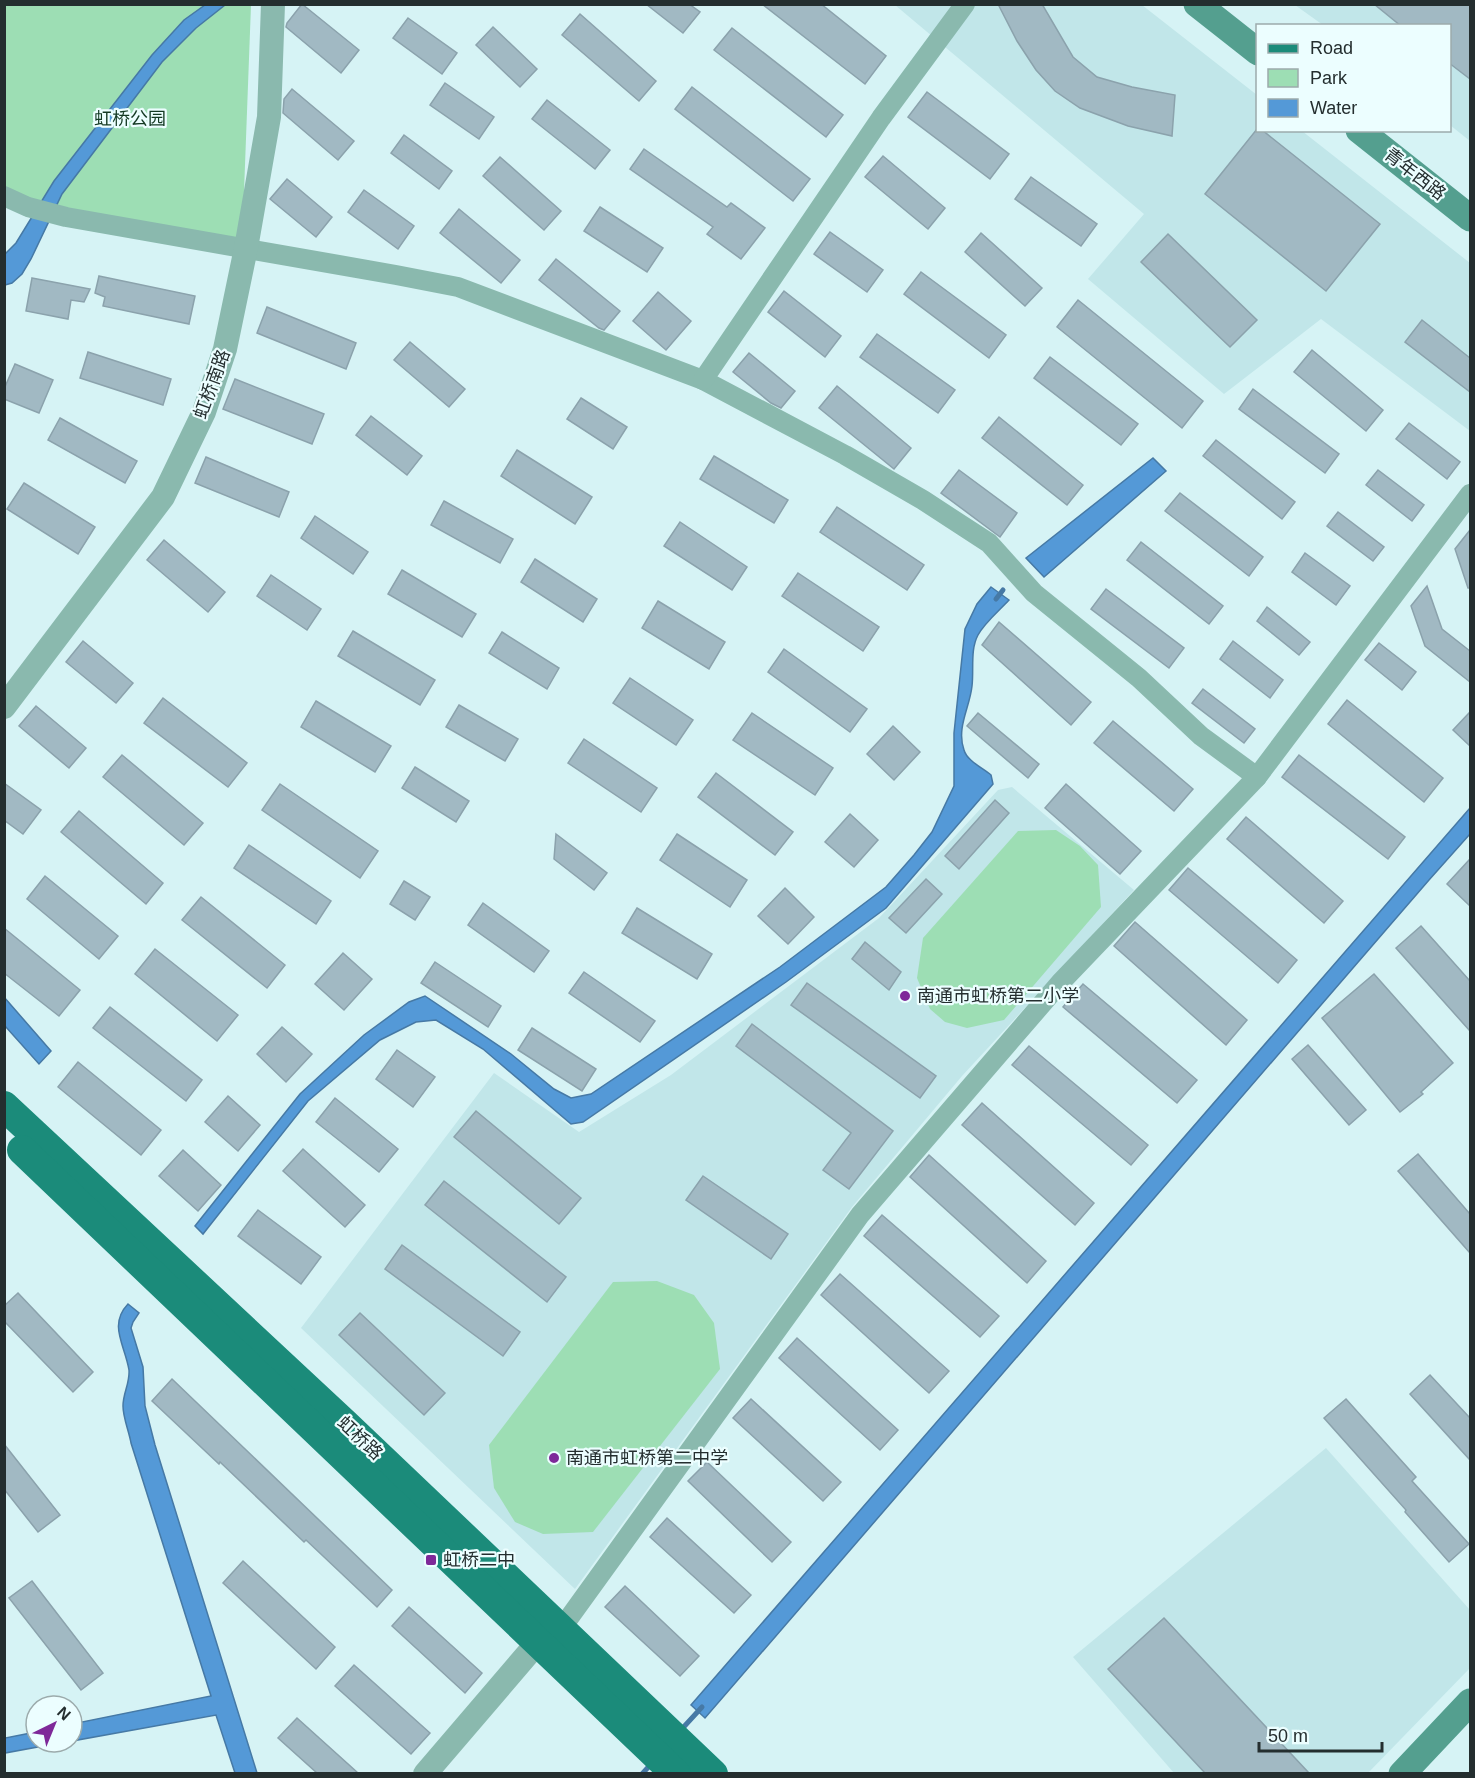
<svg xmlns="http://www.w3.org/2000/svg" width="1475" height="1778" font-family="Helvetica,'Noto Sans SC',sans-serif">
<rect width="100%" height="100%" fill="#d6f3f5"/>
<g fill="#c1e6e9">
<path d="M895,5H1142L1257,95L1258,130L1302,131L1470,263V431L1321,319L1224,394L1088,279L1144,214Z"/>
<path d="M1295,5H1470V141L1450,125V26L1323,25Z"/>
<path d="M1012,787L1134,890L962,1076L852,1207L575,1589L301,1328L494,1073L579,1132L671,1075L879,918L998,790Z"/>
<path d="M1326,1448L1470,1610V1668L1368,1773H1174L1073,1657Z"/>
</g>
<g fill="#9ddeb4">
<path d="M4,5H251L242,245L5,201Z"/>
<path d="M1056,830L1080,846L1098,865L1101,907L1004,1020L967,1028L945,1022L930,1009L917,978L923,938L1018,831Z"/>
<path d="M657,1281L694,1295L714,1323L720,1369L593,1532L543,1534L515,1522L494,1488L489,1445L613,1282Z"/>
</g>
<g fill="#5499d7" stroke="#4679a5" stroke-width="1.5">
<path d="M205,5H225L196,28L162,62L62,194L31,259L22,274L12,283L5,285L4,255L16,243L54,181L152,55L184,20Z"/>
<path d="M1153,458L1166,471L1044,577L1026,558Z"/>
<path d="M991,587L1009,600C999,611 985,622 978,635C970,650 974,669 972,686C970,707 956,728 964,750C967,761 983,768 991,775L993,784L886,908L786,982L583,1122L571,1124L483,1049L436,1020L416,1022L380,1040L308,1101L203,1234L195,1226L300,1094L364,1035L409,1002L425,996L511,1054L554,1089L571,1098L591,1094L780,967L886,887L914,855L932,832L954,786V733L965,629L977,604Z"/>
<path d="M1470,808V834L1429,880L705,1718L691,1705Z"/>
<path d="M4,997L51,1051L39,1064L5,1026Z"/>
<path d="M128,1304L139,1313L133,1322L131,1328L143,1367L145,1406L155,1445L257,1773H235L216,1715L72,1741V1724L211,1696L131,1443C129,1431 123,1418 123,1406C123,1393 130,1383 129,1370C125,1345 108,1325 128,1304Z"/>
<path d="M36,1732V1742H65L5,1753V1738Z"/>
</g>
<g fill="none" stroke-linecap="round" stroke-linejoin="round">
<g stroke="#4679a5" stroke-width="5">
<path d="M996,599L1003,590"/>
<path d="M680,1731L702,1707"/>
<path d="M642,1774L652,1763"/>
</g>
</g>
<g fill="#a1b9c3" stroke="#8ba2ac" stroke-width="1.5">
<path d="M302,4L359,50L341,73L286,27L287,23Z"/>
<path d="M646,4H689L700,12L683,33Z"/>
<path d="M762,4H821L886,56L865,84Z"/>
<path d="M998,4H1042L1073,57L1097,77L1132,87L1175,95L1172,136L1128,126L1080,108L1055,91L1036,70L1017,41Z"/>
<path d="M1374,4H1470V79L1449,63V26H1401Z"/>
<path d="M580,14L656,81L639,101L562,35Z"/>
<path d="M408,18L457,53L442,74L393,38Z"/>
<path d="M493,27L537,69L520,87L476,45Z"/>
<path d="M732,28L843,115L826,137L714,50Z"/>
<path d="M445,83L494,117L479,139L430,105Z"/>
<path d="M692,87L810,179L793,201L675,109Z"/>
<path d="M292,89L354,141L338,160L283,113L284,99Z"/>
<path d="M927,92L1009,154L990,179L908,117Z"/>
<path d="M547,100L610,150L595,169L532,119Z"/>
<path d="M1257,129L1262,130L1380,224L1326,291L1205,194Z"/>
<path d="M404,135L452,171L439,189L391,153Z"/>
<path d="M644,149L727,207L731,203L765,228L741,259L707,234L713,227L630,169Z"/>
<path d="M883,156L945,208L928,229L865,177Z"/>
<path d="M500,157L561,211L544,230L483,176Z"/>
<path d="M1031,177L1097,224L1081,246L1015,199Z"/>
<path d="M287,179L332,217L316,237L270,199Z"/>
<path d="M364,190L414,226L398,249L348,212Z"/>
<path d="M600,207L663,248L647,272L584,231Z"/>
<path d="M459,209L520,260L501,283L440,233Z"/>
<path d="M830,232L883,270L867,292L814,254Z"/>
<path d="M981,233L1042,288L1025,306L965,252Z"/>
<path d="M1168,234L1257,320L1230,347L1141,262Z"/>
<path d="M556,259L620,311L604,330L599,328L539,280Z"/>
<path d="M921,272L1006,335L989,358L904,294Z"/>
<path d="M99,276L195,296L189,324L103,306L105,297L95,293Z"/>
<path d="M32,278L90,289L84,302L71,300L68,319L26,311Z"/>
<path d="M784,291L841,336L825,357L768,312Z"/>
<path d="M658,292L691,321L666,350L633,321Z"/>
<path d="M1078,300L1203,401L1182,428L1057,327Z"/>
<path d="M267,307L356,343L346,369L257,333Z"/>
<path d="M1422,320L1470,358V392L1405,342Z"/>
<path d="M877,334L955,390L938,413L860,357Z"/>
<path d="M410,342L465,389L449,407L394,360Z"/>
<path d="M1312,350L1383,410L1366,431L1294,372Z"/>
<path d="M88,352L171,379L163,405L80,378Z"/>
<path d="M749,353L795,391L781,408L771,403L733,372Z"/>
<path d="M1050,357L1138,424L1121,445L1034,378Z"/>
<path d="M15,364L53,380L39,413L4,399V389Z"/>
<path d="M235,379L324,414L312,444L223,409Z"/>
<path d="M837,386L911,448L894,469L819,408Z"/>
<path d="M1253,389L1339,454L1325,473L1239,409Z"/>
<path d="M581,398L627,427L613,449L567,419Z"/>
<path d="M371,416L422,456L407,475L356,435Z"/>
<path d="M999,417L1083,485L1067,505L982,438Z"/>
<path d="M60,418L137,461L125,483L48,440Z"/>
<path d="M1409,423L1460,462L1447,479L1396,439Z"/>
<path d="M1216,440L1295,502L1282,519L1203,456Z"/>
<path d="M517,450L592,497L575,524L501,476Z"/>
<path d="M714,456L788,500L774,523L700,479Z"/>
<path d="M206,457L289,492L279,517L195,483Z"/>
<path d="M959,470L1017,513L1000,537L941,493Z"/>
<path d="M1378,470L1424,505L1412,521L1366,485Z"/>
<path d="M24,483L95,527L78,554L7,509Z"/>
<path d="M1180,493L1263,557L1249,576L1165,511Z"/>
<path d="M444,501L513,539L500,563L431,525Z"/>
<path d="M837,507L924,565L907,590L820,532Z"/>
<path d="M1338,512L1384,547L1373,561L1327,526Z"/>
<path d="M315,516L368,552L353,574L301,538Z"/>
<path d="M680,522L747,567L732,590L664,546Z"/>
<path d="M1470,530V588H1468L1455,549Z"/>
<path d="M164,540L225,592L208,612L147,560Z"/>
<path d="M1141,542L1223,606L1209,624L1127,560Z"/>
<path d="M1305,553L1350,586L1336,605L1292,572Z"/>
<path d="M535,559L597,599L583,622L521,582Z"/>
<path d="M402,570L476,614L462,637L388,594Z"/>
<path d="M798,573L879,627L863,651L782,596Z"/>
<path d="M271,575L321,609L307,630L257,596Z"/>
<path d="M1427,586L1442,629L1470,651V682L1425,646L1411,606Z"/>
<path d="M1106,589L1184,648L1169,668L1091,609Z"/>
<path d="M658,601L725,642L709,669L642,628Z"/>
<path d="M1267,607L1310,642L1299,655L1257,621Z"/>
<path d="M999,622L1091,702L1071,725L982,645Z"/>
<path d="M353,631L435,680L420,705L338,656Z"/>
<path d="M502,632L559,668L547,689L489,653Z"/>
<path d="M83,641L133,683L116,703L66,662Z"/>
<path d="M1233,641L1283,680L1270,698L1220,659Z"/>
<path d="M1379,643L1416,672L1402,690L1365,660Z"/>
<path d="M784,649L867,709L850,732L768,672Z"/>
<path d="M630,678L693,720L676,745L613,703Z"/>
<path d="M1203,689L1255,729L1244,743L1192,703Z"/>
<path d="M163,698L247,763L228,787L144,723Z"/>
<path d="M1347,700L1443,778L1424,802L1328,724Z"/>
<path d="M316,701L391,746L375,772L301,727Z"/>
<path d="M459,705L518,739L505,761L446,727Z"/>
<path d="M36,706L86,748L69,768L19,726Z"/>
<path d="M1470,712V746L1453,730Z"/>
<path d="M752,713L833,768L815,795L733,740Z"/>
<path d="M978,713L1039,764L1028,778L967,726Z"/>
<path d="M1113,721L1193,789L1174,811L1094,743Z"/>
<path d="M893,726L920,752L894,780L867,754Z"/>
<path d="M584,739L657,788L641,812L568,763Z"/>
<path d="M122,755L203,823L184,845L103,777Z"/>
<path d="M1299,755L1405,837L1388,859L1282,777Z"/>
<path d="M415,767L469,801L456,822L402,788Z"/>
<path d="M716,773L793,832L775,855L698,797Z"/>
<path d="M4,783L41,810L23,834L4,820Z"/>
<path d="M280,784L378,851L360,878L262,810Z"/>
<path d="M1066,784L1141,851L1120,874L1045,808Z"/>
<path d="M995,800L1009,813L959,869L945,856Z"/>
<path d="M79,811L163,883L146,904L61,832Z"/>
<path d="M850,814L878,840L854,867L825,842Z"/>
<path d="M1246,817L1343,901L1324,923L1227,839Z"/>
<path d="M556,834L607,873L594,890L554,859Z"/>
<path d="M677,834L747,880L730,907L660,860Z"/>
<path d="M249,845L331,901L316,924L234,868Z"/>
<path d="M1470,859V906L1447,884Z"/>
<path d="M1188,868L1297,960L1278,983L1169,890Z"/>
<path d="M45,876L118,936L99,959L27,899Z"/>
<path d="M926,879L942,894L906,933L889,918Z"/>
<path d="M404,881L430,897L415,920L390,904Z"/>
<path d="M785,888L814,917L788,944L758,916Z"/>
<path d="M201,897L285,965L267,988L182,920Z"/>
<path d="M483,903L549,951L534,972L468,925Z"/>
<path d="M637,908L712,954L697,979L622,933Z"/>
<path d="M1135,922L1247,1020L1226,1045L1114,946Z"/>
<path d="M1421,926L1470,981V1031L1396,948Z"/>
<path d="M4,928L80,990L59,1016L4,973Z"/>
<path d="M865,942L901,972L889,990L852,959Z"/>
<path d="M155,949L238,1015L217,1041L135,974Z"/>
<path d="M343,953L372,979L344,1010L315,984Z"/>
<path d="M435,962L501,1006L488,1027L421,983Z"/>
<path d="M584,972L655,1021L640,1042L569,993Z"/>
<path d="M1374,974L1453,1063L1421,1092L1423,1094L1400,1112L1322,1018Z"/>
<path d="M807,983L936,1076L920,1098L791,1005Z"/>
<path d="M1083,984L1197,1080L1177,1103L1063,1007Z"/>
<path d="M110,1007L202,1080L186,1101L93,1028Z"/>
<path d="M752,1024L893,1131L849,1189L823,1170L851,1133L736,1046Z"/>
<path d="M282,1027L312,1054L286,1082L257,1054Z"/>
<path d="M532,1028L596,1069L582,1091L518,1050Z"/>
<path d="M1308,1045L1366,1110L1349,1125L1292,1059Z"/>
<path d="M1029,1046L1148,1145L1131,1165L1012,1065Z"/>
<path d="M397,1050L435,1077L413,1107L376,1079Z"/>
<path d="M78,1062L161,1130L141,1155L58,1087Z"/>
<path d="M228,1096L260,1125L238,1151L205,1122Z"/>
<path d="M335,1098L398,1149L379,1172L316,1122Z"/>
<path d="M982,1103L1094,1203L1075,1225L962,1125Z"/>
<path d="M476,1111L581,1198L559,1224L454,1137Z"/>
<path d="M303,1149L365,1205L345,1227L283,1171Z"/>
<path d="M183,1150L221,1185L198,1211L159,1176Z"/>
<path d="M1418,1154L1470,1214V1253L1398,1171Z"/>
<path d="M929,1155L1046,1261L1027,1283L910,1177Z"/>
<path d="M703,1176L788,1234L771,1259L686,1200Z"/>
<path d="M444,1181L566,1277L547,1302L425,1205Z"/>
<path d="M258,1210L321,1257L301,1284L238,1236Z"/>
<path d="M882,1215L999,1316L980,1337L864,1236Z"/>
<path d="M402,1245L520,1332L503,1356L385,1269Z"/>
<path d="M840,1274L949,1371L929,1393L821,1295Z"/>
<path d="M18,1293L93,1372L73,1392L4,1321V1306Z"/>
<path d="M360,1313L445,1393L424,1415L339,1335Z"/>
<path d="M797,1338L898,1430L880,1450L779,1358Z"/>
<path d="M1430,1375L1470,1418V1460L1410,1394Z"/>
<path d="M172,1379L392,1590L377,1607L306,1540L304,1542L220,1462L219,1464L152,1401Z"/>
<path d="M751,1399L841,1482L823,1501L733,1418Z"/>
<path d="M1346,1399L1416,1477L1412,1481L1469,1544L1449,1562L1405,1512L1406,1510L1324,1418Z"/>
<path d="M4,1444L60,1515L38,1532L4,1489Z"/>
<path d="M707,1462L791,1542L772,1562L688,1481Z"/>
<path d="M667,1518L751,1595L734,1613L650,1537Z"/>
<path d="M243,1561L335,1647L316,1669L223,1583Z"/>
<path d="M32,1581L103,1673L81,1690L9,1598Z"/>
<path d="M625,1586L699,1656L680,1676L605,1607Z"/>
<path d="M409,1607L482,1673L465,1693L392,1626Z"/>
<path d="M1164,1618L1309,1773H1205L1108,1669Z"/>
<path d="M354,1665L430,1733L411,1754L335,1686Z"/>
<path d="M297,1718L358,1773H317L278,1738Z"/>
</g>
<g fill="none" stroke-linecap="round" stroke-linejoin="round">
<g stroke="#8ab9ae" stroke-width="20">
<path d="M4,196L28,207L66,217L396,275L458,287L703,380L845,455L923,500L989,543L1034,593L1139,678L1201,736L1257,777"/>
<path d="M703,380L881,118L965,4"/>
<path d="M561,1629L860,1215L1060,983L1257,777L1470,494"/>
</g>
<g stroke="#8ab9ae" stroke-width="24">
<path d="M4,707L163,497L204,412L225,349L246,248L269,117L273,4"/>
<path d="M425,1774L538,1642"/>
</g>
<g stroke="#549f8f" stroke-width="27">
<path d="M1197,4L1258,52"/>
<path d="M1359,130L1470,218"/>
<path d="M1402,1774L1470,1702"/>
</g>
<g stroke="#1b8b7a" stroke-width="30">
<path d="M4,1106L345,1424L713,1774"/>
<path d="M22,1150L676,1774"/>
</g>
</g>
<g fill="#7e2999" stroke="#ecfeff" stroke-width="2">
<circle cx="905" cy="996" r="6"/>
<circle cx="554" cy="1458" r="6"/>
<rect x="425" y="1554" width="12" height="12" rx="3"/>
</g>
<g text-anchor="middle" dominant-baseline="central" stroke-width="4.5" stroke-linejoin="round" paint-order="stroke">
<g font-size="18" fill="#133923" stroke="#ecfeff">
<text x="130" y="119">虹桥公园</text>
</g>
<g font-size="18" fill="#242e2f" stroke="#ecfeff">
<text transform="translate(1415 174) rotate(38)">青年西路</text>
<text transform="translate(212 384) rotate(-70)">虹桥南路</text>
<text transform="translate(360 1438) rotate(43)">虹桥路</text>
</g>
<g font-size="18" fill="#242e2f" stroke="#ecfeff" text-anchor="start">
<text x="917" y="996">南通市虹桥第二小学</text>
<text x="566" y="1458">南通市虹桥第二中学</text>
<text x="443" y="1560">虹桥二中</text>
</g>
</g>
<rect width="1475" height="1778" fill="none" stroke="#242e2f" stroke-width="12"/>
<rect x="1256" y="24" width="195" height="108" fill="#ecfeff" stroke="#9cabac" stroke-width="1.5"/>
<rect x="1268" y="44" width="30" height="9" fill="#1b8b7a" stroke="#9cabac" stroke-width="1.5"/>
<text x="1310" y="54" font-size="18" fill="#242e2f">Road</text>
<rect x="1268" y="69" width="30" height="18" fill="#9ddeb4" stroke="#9cabac" stroke-width="1.5"/>
<text x="1310" y="84" font-size="18" fill="#242e2f">Park</text>
<rect x="1268" y="99" width="30" height="18" fill="#5499d7" stroke="#9cabac" stroke-width="1.5"/>
<text x="1310" y="114" font-size="18" fill="#242e2f">Water</text>
<g transform="translate(54 1724) rotate(43)"><circle r="28" fill="#ecfeff" stroke="#9cabac" stroke-width="1.5"/>
<path d="M0-4.5L10 22L0 15L-10 22Z" fill="#7e2999"/>
<text y="-9" font-size="16" font-weight="bold" text-anchor="middle" fill="#242e2f">N</text>
</g>
<path d="M1259 1742v9h123v-9" fill="none" stroke="#242e2f" stroke-width="3"/>
<text x="1268" y="1742" font-size="18" fill="#242e2f" stroke="#ecfeff" stroke-width="4.5" paint-order="stroke">50 m</text>
</svg>
